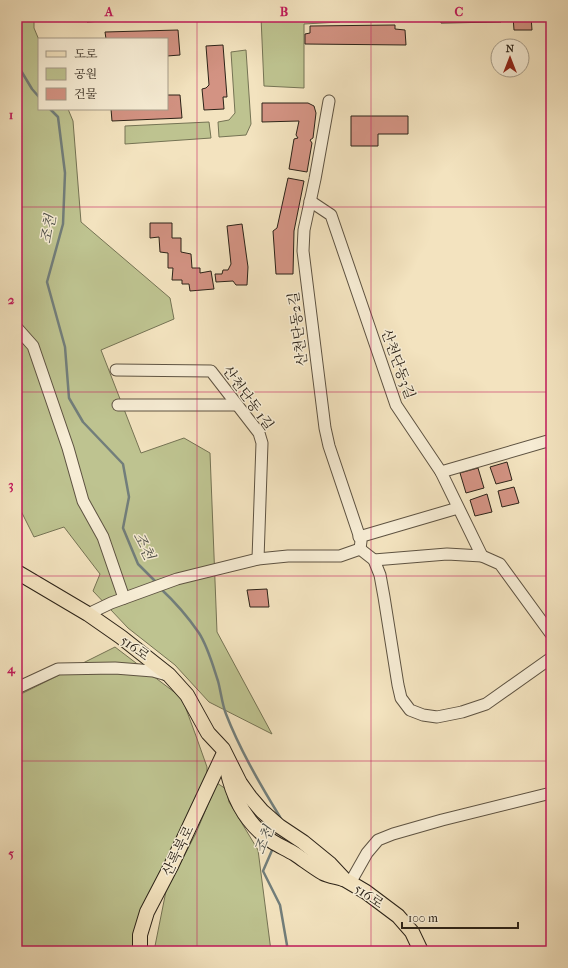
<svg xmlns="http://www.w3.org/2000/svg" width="568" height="968" font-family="'IM FELL French Canon','Noto Serif KR',serif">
<rect width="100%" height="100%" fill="#f3e3bf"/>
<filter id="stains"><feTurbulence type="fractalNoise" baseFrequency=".005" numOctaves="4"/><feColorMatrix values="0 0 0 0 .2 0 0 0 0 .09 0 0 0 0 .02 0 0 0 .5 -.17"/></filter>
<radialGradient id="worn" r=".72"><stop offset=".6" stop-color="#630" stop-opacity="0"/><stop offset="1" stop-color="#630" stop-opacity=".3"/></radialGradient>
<g fill="#bec390" stroke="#757354">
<path d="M17,17H34V28L39,40V109H68L73,121L81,222L170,298L174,319L101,350L141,453L184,438L210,453L217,632L272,734L209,702L175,665L128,628L93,591L100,574L64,527L34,537L17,503Z"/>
<path d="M261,17H340V22L304,24V88L264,86Z"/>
<path d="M246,50L251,124L246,135L219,137L218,122L229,120L235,113L231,52Z"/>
<path d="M209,122L211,138L125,144V126Z"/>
<path d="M115,647L182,698L196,736L207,767V774L136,951H17V696Z"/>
<path d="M217,783L226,789L229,802L258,850L271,951H154L166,891L196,833Z"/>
</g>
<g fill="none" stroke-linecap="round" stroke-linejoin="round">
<g stroke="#727e7b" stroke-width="2.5">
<path d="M17,64L32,89L39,97"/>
<path d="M50,109L58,117L65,173L63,224L47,282L65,347L69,398L83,422L123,464L129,497L123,528L138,564L157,583"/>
<path d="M161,589C175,602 188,617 199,633C208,647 213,666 218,681C221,692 222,704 226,714C240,750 260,784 280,817L282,821"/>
<path d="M273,848L263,871L280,905L288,951"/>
</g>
</g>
<g fill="#d39383" stroke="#2c2318">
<path d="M87,17H167L87,22Z"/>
<path d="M440,17H500L501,22L441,23Z"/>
<path d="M513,17H531L532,30H514Z"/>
<path d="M395,25V29L405,30L406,45L305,44V34L310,33V26Z"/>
<path d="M178,30L180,55L167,56V39H106L105,32Z"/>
<path d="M223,45L227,97H223L224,109L204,110L202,89L206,88L209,85L206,46Z"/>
<path d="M167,95H180L182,118L112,121L111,109H167Z"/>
<path d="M262,103H308L314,106L316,113L313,138L310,140L312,143L307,172L289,169L294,139L298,138L296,135L299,121L262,122Z"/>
<path d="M351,116H408V134H378V146H351Z"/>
<path d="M288,178L304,181L294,231L293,274H276L273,231L277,228Z"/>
<path d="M150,223H172V238H181V252L191,254L192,268H200V273L211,271L214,289L190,291L189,284H182V280H172L173,268H168V253L160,252L159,237L150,238Z"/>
<path d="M242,224L248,267L247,285H236L233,281L216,282L215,274H222L223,270H228L231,264L227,226Z"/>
<path d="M507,462L512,480L496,484L490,467Z"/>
<path d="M478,468L484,488L466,493L460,473Z"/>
<path d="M514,487L519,503L502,507L498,491Z"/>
<path d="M487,494L492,512L475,516L470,500Z"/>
<path d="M267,589L269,607H250L247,590Z"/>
</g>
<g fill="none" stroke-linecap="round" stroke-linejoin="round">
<defs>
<g id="minor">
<path d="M329,101L315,179L304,230L303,251L325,428L329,446L361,541L360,549"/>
<path d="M310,201L331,215L396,405L441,472L482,556"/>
<path d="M17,328L33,346L68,448L83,501L103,537L124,598"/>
<path d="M116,370L211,371L259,433L262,443L258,559"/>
<path d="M118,405H237"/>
<path d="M441,472L551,440"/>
<path d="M359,537L458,508"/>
<path d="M360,549L374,560L380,575L384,597L398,685L401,698L410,710L423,715L437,717L462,712L486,704L551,658"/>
<path d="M374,560L447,554L482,556L500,564L551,634"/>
<path d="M88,614L111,603L177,579L258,559L288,556H340L360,549"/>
<path d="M17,688L58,669L115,668L153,671L167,675"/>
<path d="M350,883L367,853L378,840L393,834L442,820L551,793"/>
</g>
<g id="major">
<path d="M17,572L88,614L121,637L169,675L187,695L208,733L223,749L240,783L250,797L262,811L279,826L303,842L330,864L344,879L366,892L398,916L412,932L421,951"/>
<path d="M227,769C233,798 247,825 273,842C280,846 288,850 295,854C304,860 313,867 323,873C329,876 337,877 343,879"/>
<path d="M140,951V935L147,912L171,866L224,753"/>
</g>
</defs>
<use href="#minor" stroke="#5e5342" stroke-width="13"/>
<use href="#major" stroke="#2c2318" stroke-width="16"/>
<use href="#minor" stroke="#f7edd5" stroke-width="11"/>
<use href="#major" stroke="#f3e3bf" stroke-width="14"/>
</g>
<path fill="none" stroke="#c2185b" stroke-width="1" stroke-opacity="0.55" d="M197,17V951M371,17V951M17,207H551M17,392H551M17,576H551M17,761H551"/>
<g text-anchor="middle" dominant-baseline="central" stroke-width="3" stroke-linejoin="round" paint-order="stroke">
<g font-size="14" fill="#2c2318" stroke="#f7edd5">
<text transform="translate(298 329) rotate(-97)">산천단동2길</text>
<text transform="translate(398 364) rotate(70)">산천단동3길</text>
<text transform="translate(248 398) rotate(54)">산천단동 1길</text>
<text transform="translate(135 648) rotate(37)">516로</text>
<text transform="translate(178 851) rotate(-64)">산록북로</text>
<text transform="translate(369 896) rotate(35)">516로</text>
</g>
<g font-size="15" font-style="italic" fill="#4f514a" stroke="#f7edd5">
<text transform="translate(48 229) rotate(-79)">조천</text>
<text transform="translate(144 546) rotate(63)">조천</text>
<text transform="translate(264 840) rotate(-68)">조천</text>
</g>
</g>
<rect width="568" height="968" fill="none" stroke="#f3e3bf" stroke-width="44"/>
<rect x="38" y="38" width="130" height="72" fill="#f7edd5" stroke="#a69c89"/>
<rect x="46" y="51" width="20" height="6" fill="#f3e3bf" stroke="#a69c89"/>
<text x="74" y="58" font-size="12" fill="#2c2318">도로</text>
<rect x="46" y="68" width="20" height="12" fill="#bec390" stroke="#a69c89"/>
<text x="74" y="78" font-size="12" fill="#2c2318">공원</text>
<rect x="46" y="88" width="20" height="12" fill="#d39383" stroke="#a69c89"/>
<text x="74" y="98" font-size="12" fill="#2c2318">건물</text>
<g transform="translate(510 58)"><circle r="19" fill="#f7edd5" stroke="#a69c89"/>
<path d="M0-3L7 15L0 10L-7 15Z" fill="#8f2418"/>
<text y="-6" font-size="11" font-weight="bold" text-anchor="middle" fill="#2c2318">N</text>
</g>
<path d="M402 922v6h116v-6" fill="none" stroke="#2c2318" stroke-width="2"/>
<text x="408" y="922" font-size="12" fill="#2c2318" stroke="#f7edd5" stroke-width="3" paint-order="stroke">100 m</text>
<rect x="22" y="22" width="524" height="924" fill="none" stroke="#c2185b" stroke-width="1.5"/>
<g font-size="13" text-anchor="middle" font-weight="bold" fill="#c2185b">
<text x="109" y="16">A</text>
<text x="284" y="16">B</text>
<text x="459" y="16">C</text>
<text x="11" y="119">1</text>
<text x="11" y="304">2</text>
<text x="11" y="489">3</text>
<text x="11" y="673">4</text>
<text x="11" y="858">5</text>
</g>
<rect width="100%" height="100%" filter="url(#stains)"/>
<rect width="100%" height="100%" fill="url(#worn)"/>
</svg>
